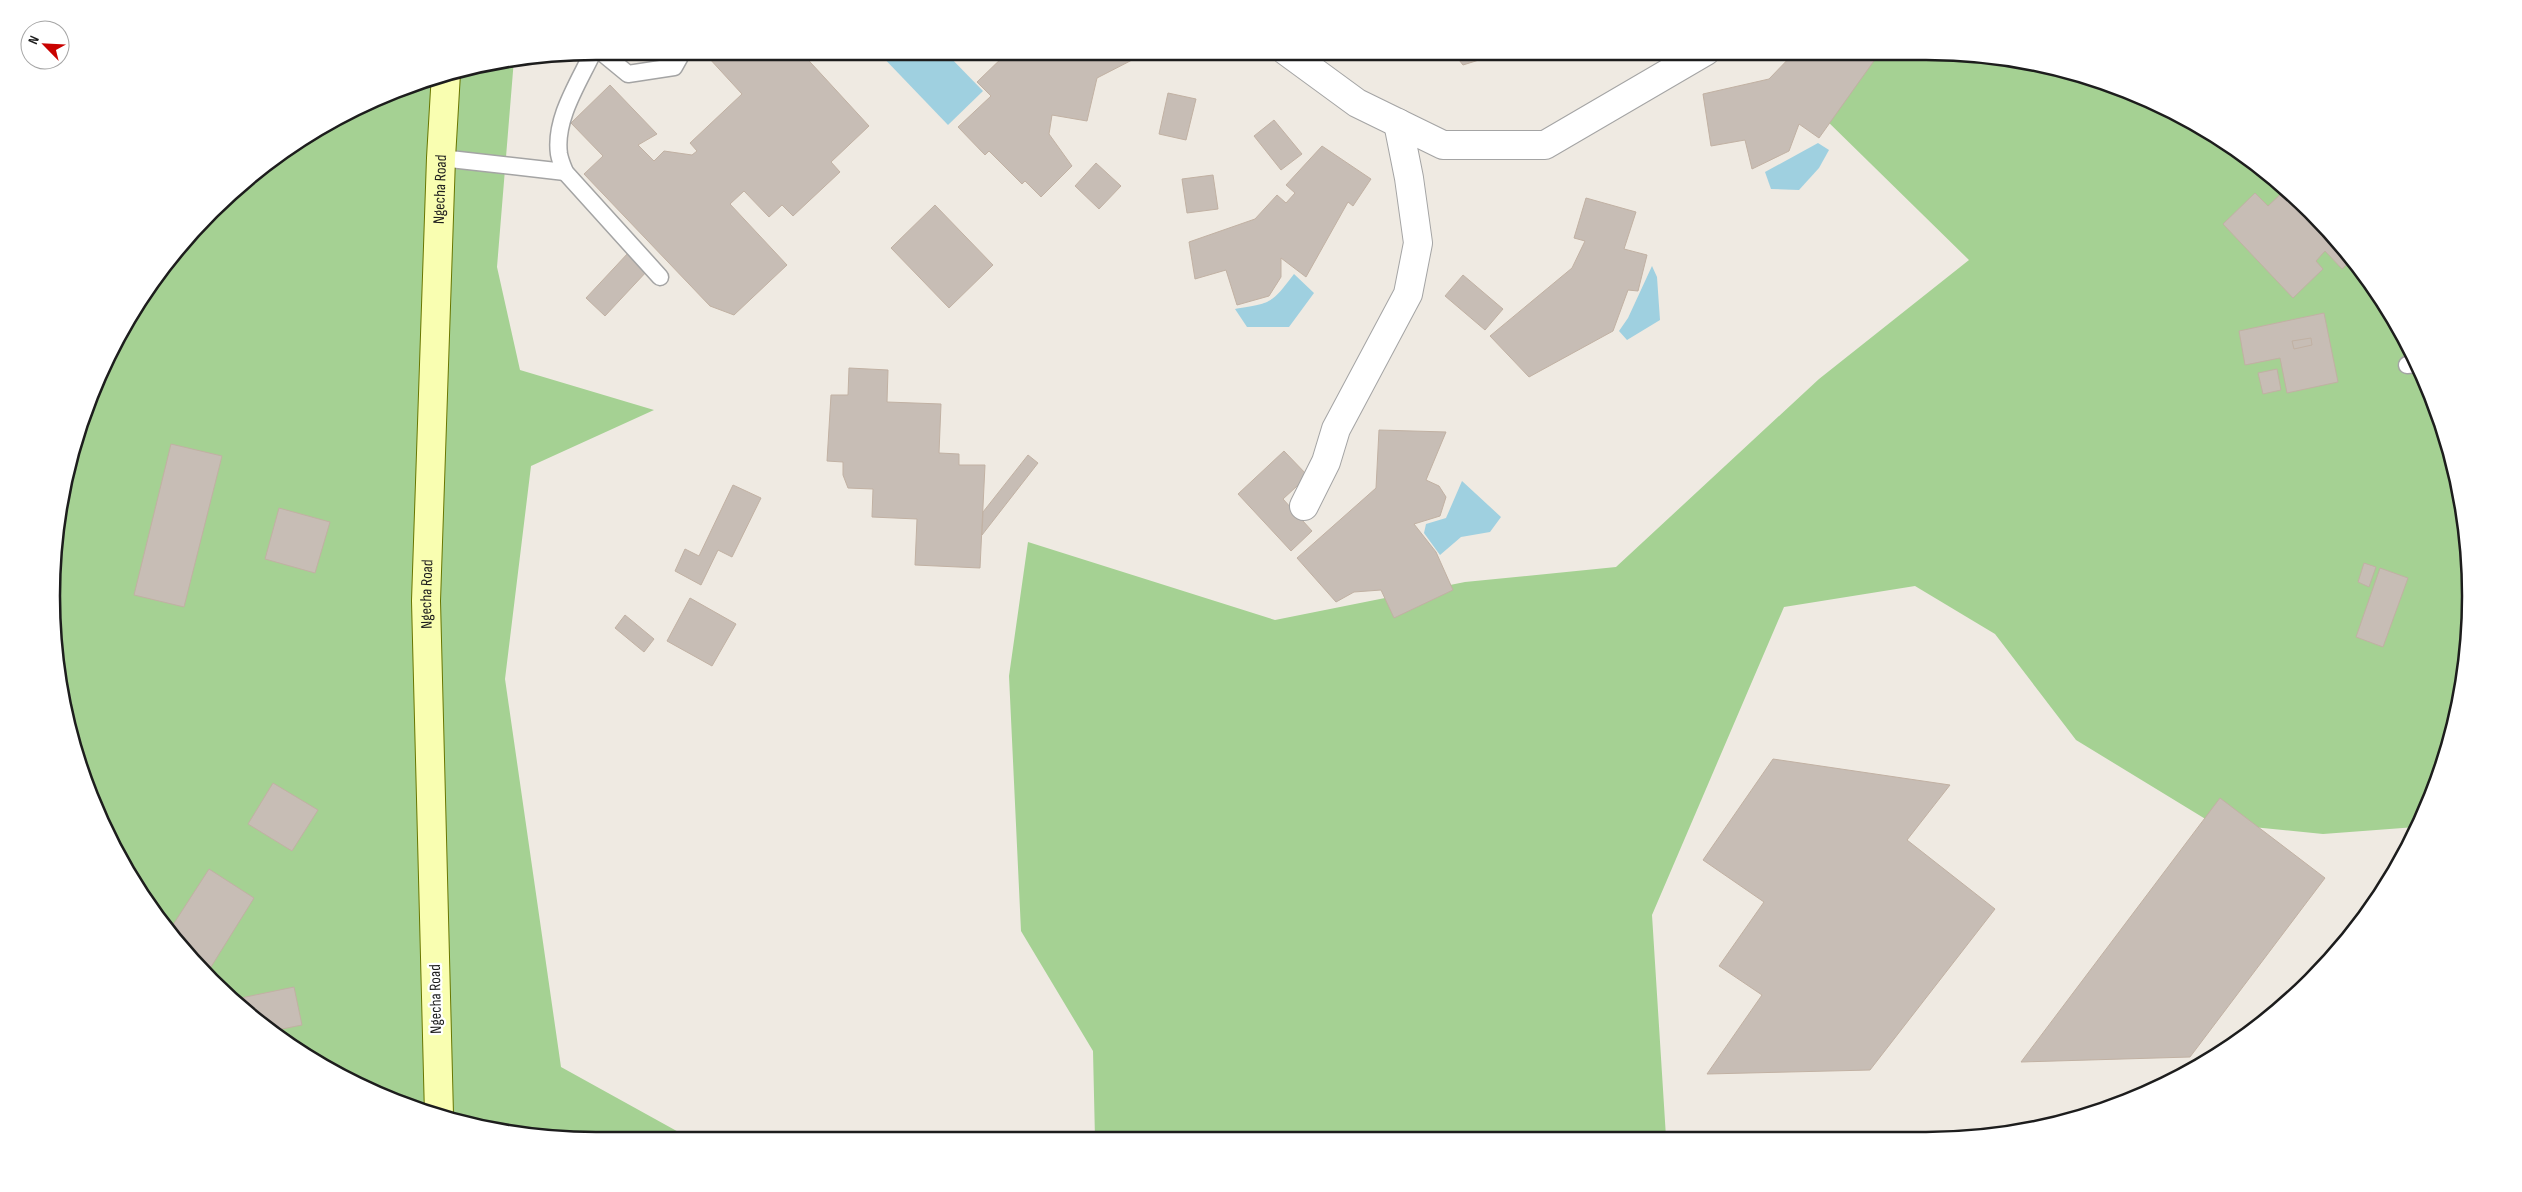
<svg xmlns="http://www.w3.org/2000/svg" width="2522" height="1192" font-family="'Sofia Sans Condensed',sans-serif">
<rect width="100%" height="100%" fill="#efeae2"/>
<g fill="#a5d193">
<path d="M1830,51H1926L2032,62L2134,93L2228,143L2311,211L2379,293L2429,387L2460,489L2471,596L2460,702L2429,804L2416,827L2323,834L2212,823L2076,740L1995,634L1915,586L1784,607L1652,915L1666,1137L1095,1139L1093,1051L1021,931L1009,676L1028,542L1275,620L1465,582L1616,567L1819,379L1969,260L1821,115Z"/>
<path d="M514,59L497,267L520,370L654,410L531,466L505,679L561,1067L693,1140L596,1141L489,1130L388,1099L323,1068L237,1006L186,955L124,868L80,771L62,702L51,596L62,490L93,388L124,323L186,237L237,186L324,124L421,80L490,62Z"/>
</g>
<g fill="#9fd0e0">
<path d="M877,51H944L983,91L948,125Z"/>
<path d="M1818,143L1829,150L1819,168L1799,190L1771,189L1765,172Z"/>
<path d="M1652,266L1657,277L1660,320L1627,340L1619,331L1628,318Z"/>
<path d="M1294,274L1314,293L1289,327H1247L1235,309C1272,303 1271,304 1294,274Z"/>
<path d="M1462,481L1501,517L1490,532L1461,537L1440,555L1424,533L1426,524L1446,518Z"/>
</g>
<g fill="#c7bdb5" stroke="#c1b1a3">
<path d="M713,51H800L869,126L831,162L840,172L793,216L782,205L769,217L744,191L730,204L787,265L734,315L710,306L584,174L603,156L571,123L610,85L657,134L638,145L654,161L664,151L692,155L697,151L690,143L742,94L708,57Z"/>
<path d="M1009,51H1132L1134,59L1097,78L1087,121L1052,115L1049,134L1072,166L1041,197L1025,181L1022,184L989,151L985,155L958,127L991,96L977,82Z"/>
<path d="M1452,51H1477L1482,59L1463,65Z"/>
<path d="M1796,51H1881L1819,138L1799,124L1789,151L1752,169L1745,140L1711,146L1703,94L1769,79Z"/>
<path d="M1168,93L1196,99L1186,140L1159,134Z"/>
<path d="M1274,120L1302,154L1281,170L1254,136Z"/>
<path d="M1322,146L1371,179L1353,206L1348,202L1306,277L1281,258V277L1269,296L1237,305L1226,270L1195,279L1189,242L1255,219L1277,195L1286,203L1295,193L1286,185Z"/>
<path d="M1096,163L1121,186L1099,209L1075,186Z"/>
<path d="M1213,175L1218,209L1187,213L1182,179Z"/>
<path d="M2285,190L2311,211L2352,260L2342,269L2325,251L2316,261L2323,269L2293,298L2223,224L2255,193L2268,206Z"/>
<path d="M1586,198L1636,212L1624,249L1647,255L1638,291L1628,290L1613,331L1529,377L1490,336L1572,268L1585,241L1574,238Z"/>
<path d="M935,205L993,265L949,308L891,248Z"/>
<path d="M629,252L648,270L605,316L586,298Z"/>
<path d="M1463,275L1503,309L1485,330L1445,296Z"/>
<path d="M2324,313L2338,382L2287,393L2280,358L2245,365L2239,331Z"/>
<path d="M2311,338L2312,345L2294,349L2292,341Z"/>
<path d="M849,368L888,370L887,402L941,404L939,453L959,454V465H985L980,568L915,565L917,519L872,517L873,489L848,488L843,475V462L827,461L831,395H848Z"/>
<path d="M2277,369L2281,390L2263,394L2258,373Z"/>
<path d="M1379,430L1446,432L1426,480L1439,486L1446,497L1440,516L1414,524L1436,552L1453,590L1394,618L1381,590L1354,592L1336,602L1297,558L1376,488Z"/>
<path d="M171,444L222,456L184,607L134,595Z"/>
<path d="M1284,451L1308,476L1283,499L1312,531L1291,551L1238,494Z"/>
<path d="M1028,455L1038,463L982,535L983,512Z"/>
<path d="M733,485L761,498L732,557L718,550L701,585L675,571L685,549L699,556Z"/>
<path d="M279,508L330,522L315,573L265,559Z"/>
<path d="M2364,563L2376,567L2369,587L2358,582Z"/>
<path d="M2380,568L2408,578L2383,647L2356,637Z"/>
<path d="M690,598L736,624L712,666L667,641Z"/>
<path d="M625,615L654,639L644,652L615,628Z"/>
<path d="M1773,759L1950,785L1907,840L1995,909L1870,1070L1707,1074L1762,995L1719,966L1764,902L1703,860Z"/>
<path d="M273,783L318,810L292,851L248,824Z"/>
<path d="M2220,798L2325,878L2190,1057L2021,1062Z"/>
<path d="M209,869L254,898L206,975L186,955L169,931Z"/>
<path d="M294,987L302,1025L272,1031L237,1006L220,989L236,999Z"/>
</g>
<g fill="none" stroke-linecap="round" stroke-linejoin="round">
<defs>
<g id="lane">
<path d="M600,51L628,74L674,67L683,51"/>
<path d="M593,52C579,82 554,119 559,154C560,160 563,167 565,172L660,277"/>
<path d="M441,158L565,172"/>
<path d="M2407,365L2417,364"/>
</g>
<g id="street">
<path d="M1286,51L1357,103L1443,145H1545L1706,51"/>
<path d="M1304,506L1326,462L1336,429L1408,294L1418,243L1409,178L1398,123"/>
</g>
<g id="secondary">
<path id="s1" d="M439,1115L426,601L441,158L446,73"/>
</g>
</defs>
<use href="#lane" stroke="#a4a4a4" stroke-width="19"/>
<use href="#street" stroke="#a4a4a4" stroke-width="30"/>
<use href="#secondary" stroke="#697700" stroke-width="30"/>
<use href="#lane" stroke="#fff" stroke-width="16"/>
<use href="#street" stroke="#fff" stroke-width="28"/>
<use href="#secondary" stroke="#f9feb1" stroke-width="28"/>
</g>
<g text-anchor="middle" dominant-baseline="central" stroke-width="4.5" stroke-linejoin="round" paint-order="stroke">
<g font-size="16" fill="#1d1d1d" stroke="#fff">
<text stroke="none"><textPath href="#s1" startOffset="926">Ngecha Road</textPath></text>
<text stroke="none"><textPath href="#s1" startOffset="521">Ngecha Road</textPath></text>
<text transform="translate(436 999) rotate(-91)">Ngecha Road</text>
</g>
</g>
<path d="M0 0H2522V1192H0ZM596 60H1926A536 536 0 0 1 2462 596V596A536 536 0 0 1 1926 1132H596A536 536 0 0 1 60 596V596A536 536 0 0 1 596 60Z" fill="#fff" fill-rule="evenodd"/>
<path fill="none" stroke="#1d1d1d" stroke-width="2.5" d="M596 60H1926A536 536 0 0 1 2462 596V596A536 536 0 0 1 1926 1132H596A536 536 0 0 1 60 596V596A536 536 0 0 1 596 60Z"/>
<g transform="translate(45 45) rotate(294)"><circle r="24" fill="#ffffff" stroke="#a5a5a5"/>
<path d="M0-4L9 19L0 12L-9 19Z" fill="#c90200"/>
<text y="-8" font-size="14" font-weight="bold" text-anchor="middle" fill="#1d1d1d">N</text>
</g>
</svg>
